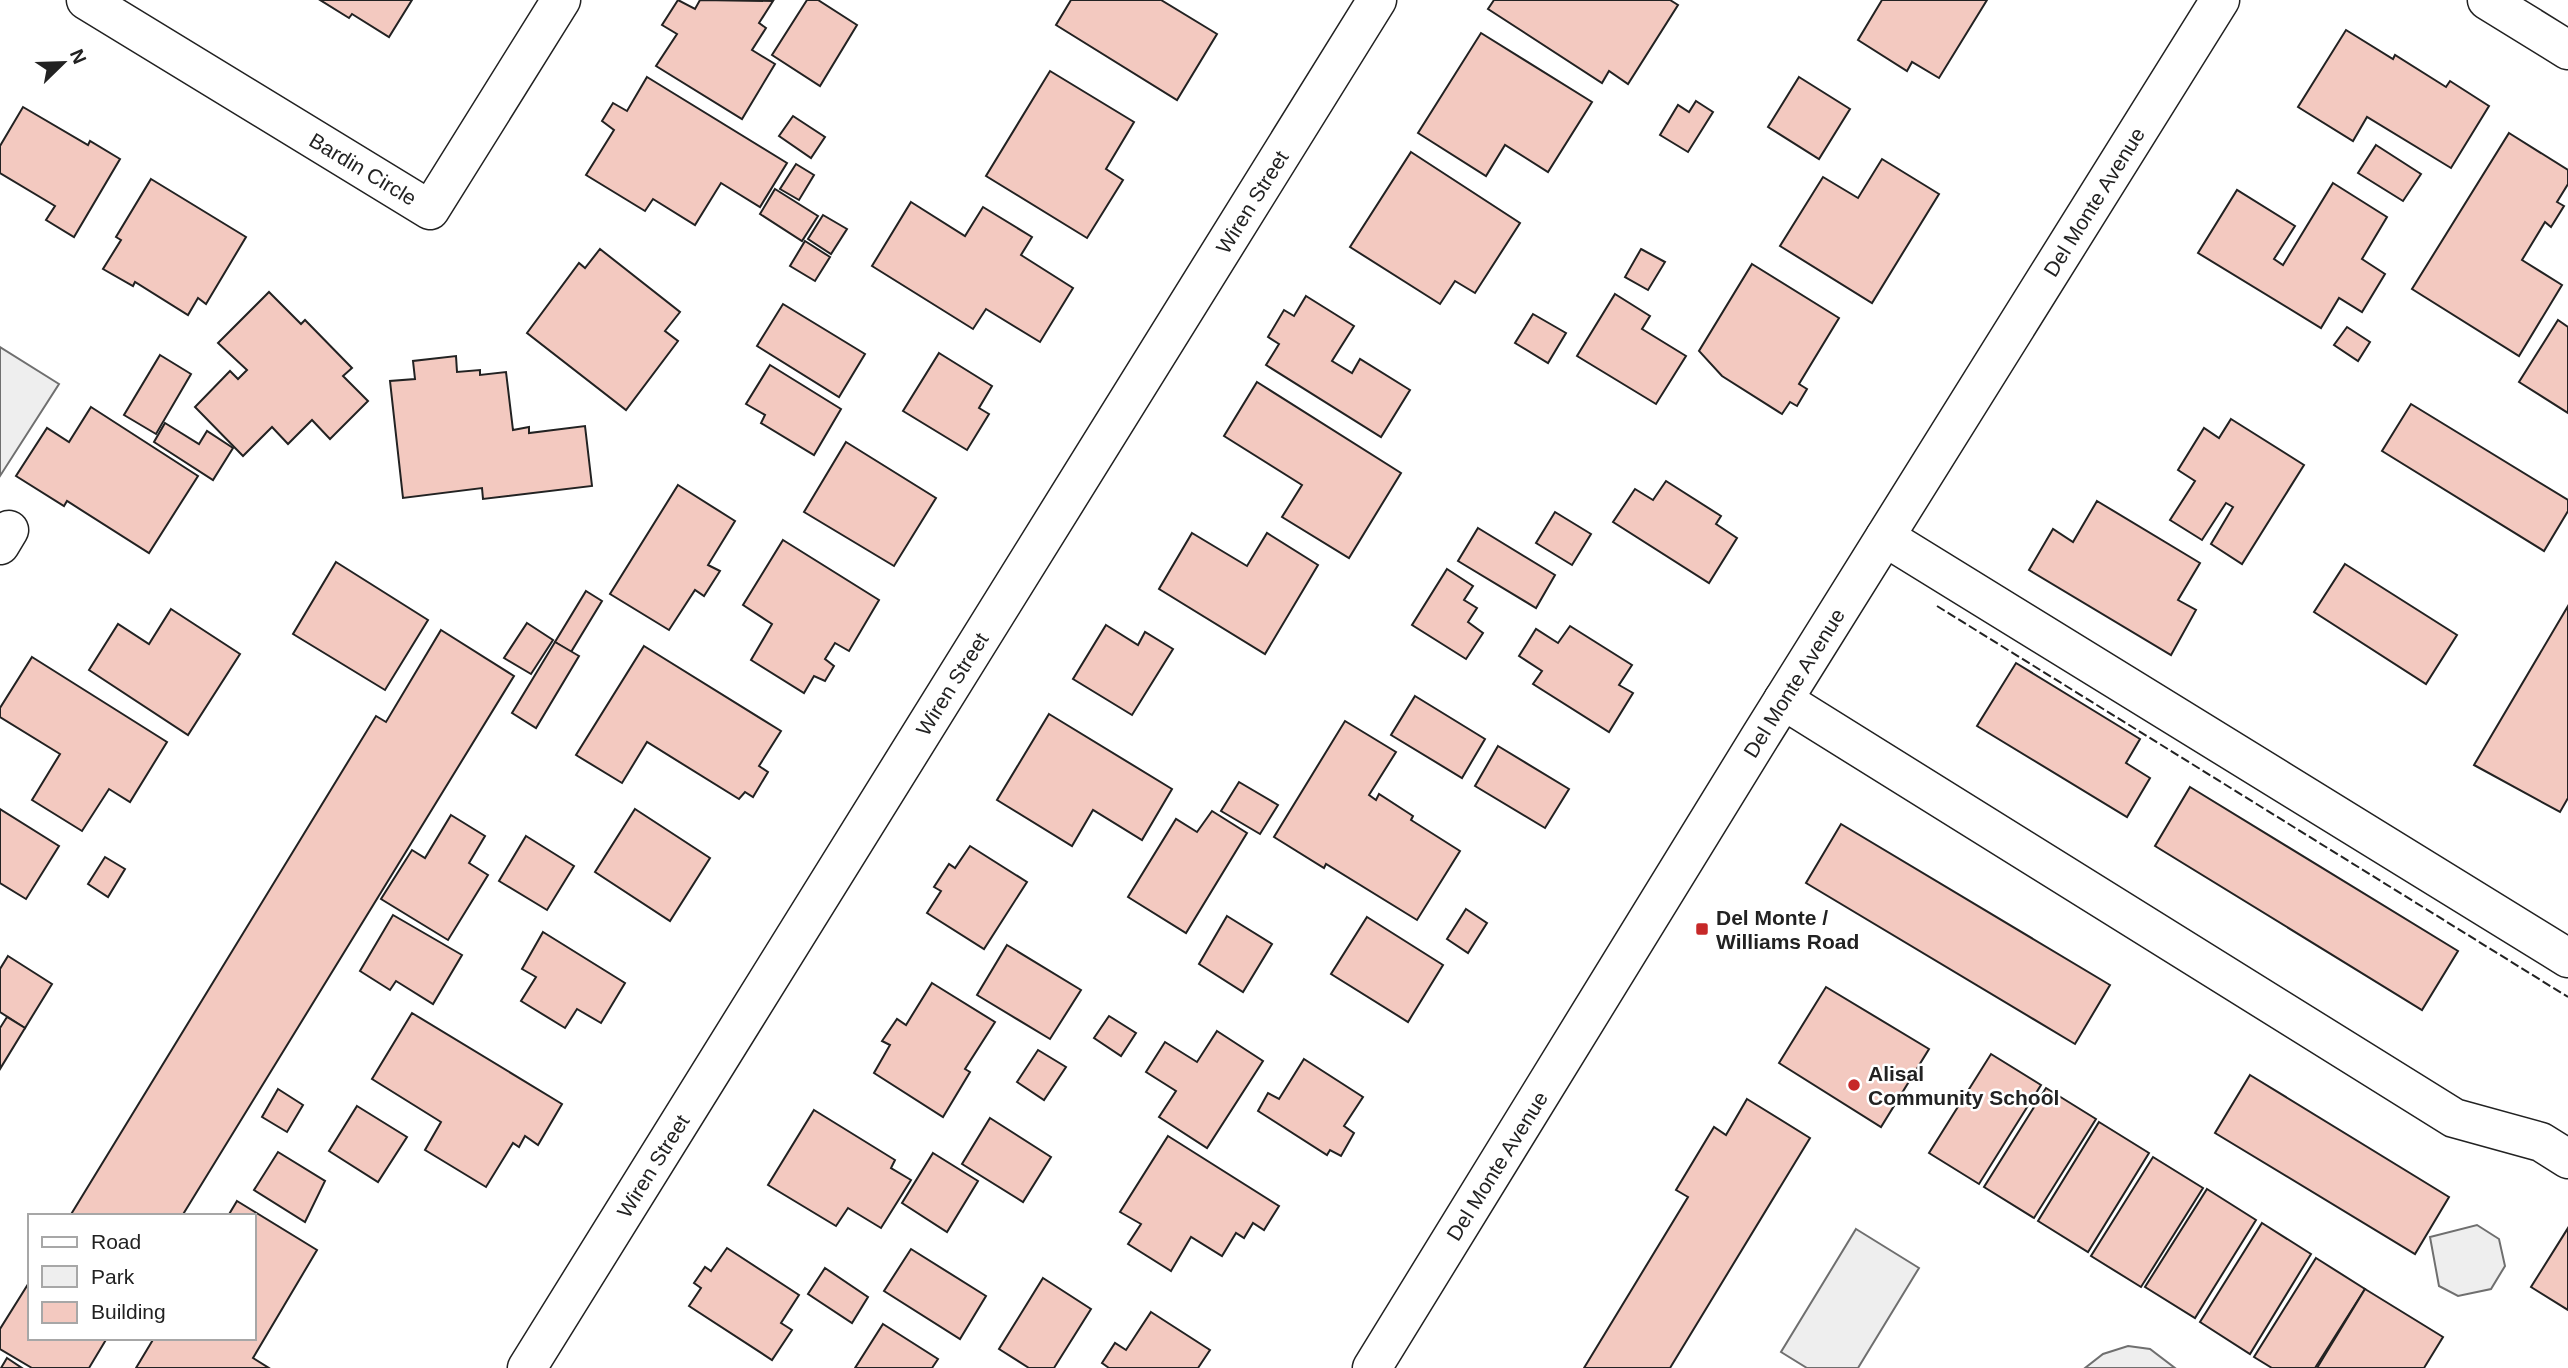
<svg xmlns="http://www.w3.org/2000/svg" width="2568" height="1368" font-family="Helvetica,sans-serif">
<rect width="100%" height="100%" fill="#fff"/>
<g fill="#eee" stroke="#6f6f6f" stroke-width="2">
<path d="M0,347L59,384L0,476Z"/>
<path d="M2477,1225L2499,1239L2505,1266L2491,1289L2458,1296L2439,1286L2430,1237Z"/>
<path d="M1856,1229L1919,1268L1858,1368H1807L1781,1352Z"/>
<path d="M2128,1346L2150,1349L2175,1368H2085L2103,1354Z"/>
</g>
<g fill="#f3c9c0" stroke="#222" stroke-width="2">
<path d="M320,0H412L389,37L352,14L349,18Z"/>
<path d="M678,0L695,9L700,0L773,1L759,23L766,28L752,50L775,64L742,119L656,66L677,34L662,25Z"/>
<path d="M807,0H818L857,25L820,86L772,55Z"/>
<path d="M1071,0H1161L1217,34L1177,100L1056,25Z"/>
<path d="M1494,0H1670L1678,5L1628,84L1609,71L1602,83L1488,9Z"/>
<path d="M1882,0H1987L1939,78L1912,62L1907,71L1858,40Z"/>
<path d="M2346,30L2393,59L2395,55L2446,87L2450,81L2489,106L2451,168L2367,117L2353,141L2298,107Z"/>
<path d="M1481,33L1592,102L1548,172L1505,145L1486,176L1418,133Z"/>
<path d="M1050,71L1134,122L1106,169L1123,180L1087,238L986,176Z"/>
<path d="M647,77L787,163L760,207L721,183L695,225L653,199L645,211L586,175L614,130L602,121L613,103L627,111Z"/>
<path d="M1799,77L1850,109L1819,159L1768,127Z"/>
<path d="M1696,101L1713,112L1688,152L1660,135L1678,105L1689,112Z"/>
<path d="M23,107L88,145L90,141L120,159L74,237L46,220L55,206L0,173V146Z"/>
<path d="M793,116L825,137L811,158L779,136Z"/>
<path d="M2509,133L2568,170V184L2557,202L2564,206L2551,227L2545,222L2522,260L2562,285L2519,356L2412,289Z"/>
<path d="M2376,145L2421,174L2403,201L2358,173Z"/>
<path d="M1411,152L1520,223L1475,293L1455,281L1440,304L1350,247Z"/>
<path d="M1882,159L1939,194L1872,303L1780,246L1823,177L1858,198Z"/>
<path d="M796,164L814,175L799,200L780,189Z"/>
<path d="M151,179L246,237L206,304L198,298L188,315L135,282L133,286L103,269L121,240L116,237Z"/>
<path d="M2333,183L2387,217L2362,259L2385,274L2362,312L2339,298L2321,328L2198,253L2237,190L2295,226L2274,259L2283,265Z"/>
<path d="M775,189L818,216L802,241L760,214Z"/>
<path d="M911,202L965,236L983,207L1032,237L1021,255L1073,288L1040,342L986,309L973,329L872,266Z"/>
<path d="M823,215L847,229L831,254L808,239Z"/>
<path d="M805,241L830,257L815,281L790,266Z"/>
<path d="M600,249L680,312L665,331L678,341L626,410L527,333L579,263L585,268Z"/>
<path d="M1641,249L1665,262L1648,290L1625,277Z"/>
<path d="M1752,264L1839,318L1799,384L1807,389L1797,406L1790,402L1782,414L1722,376L1699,351Z"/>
<path d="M269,292L301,324L305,320L352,368L343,376L368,401L330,439L312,420L288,444L272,427L243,456L195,407L230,371L238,379L247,370L218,343Z"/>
<path d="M1615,294L1650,316L1642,329L1686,356L1656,404L1577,356Z"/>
<path d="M1306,296L1354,326L1332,361L1352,373L1360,359L1410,390L1381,437L1266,365L1279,344L1268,337L1284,310L1294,316Z"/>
<path d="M783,304L865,354L839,397L757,346Z"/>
<path d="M1533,314L1566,333L1548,363L1515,343Z"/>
<path d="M2558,320L2568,327V413L2519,382Z"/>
<path d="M2347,327L2370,342L2358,361L2334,345Z"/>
<path d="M939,353L992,386L979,408L989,414L967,450L903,411Z"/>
<path d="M160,355L191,374L156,434L124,415Z"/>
<path d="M456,356L457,372L480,370V375L506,372L513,430L529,427V433L585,426L592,486L483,499L482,488L403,498L390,381L415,379L413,361Z"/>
<path d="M770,365L841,409L814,455L761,423L765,415L746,404Z"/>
<path d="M1257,382L1401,473L1349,558L1282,517L1302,485L1224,436Z"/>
<path d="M2411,404L2568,500V511L2544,551L2382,451Z"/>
<path d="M91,407L198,476L149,553L67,501L64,506L16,476L47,428L69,442Z"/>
<path d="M2231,419L2304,465L2242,564L2211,544L2233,507L2226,503L2202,540L2170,520L2195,481L2178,470L2204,428L2219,438Z"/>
<path d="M165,423L199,444L207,431L233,448L213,480L154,442Z"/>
<path d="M846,442L936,498L894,566L804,512Z"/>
<path d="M1666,481L1721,516L1716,524L1737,538L1709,583L1613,522L1635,489L1653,500Z"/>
<path d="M678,485L735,521L708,565L720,571L704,596L695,590L669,630L610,594Z"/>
<path d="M2097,501L2200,563L2178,600L2196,610L2171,655L2029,570L2053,529L2073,542Z"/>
<path d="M1555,512L1591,534L1572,565L1536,543Z"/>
<path d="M1478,528L1555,575L1536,608L1458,561Z"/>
<path d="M1192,533L1247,566L1267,533L1318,565L1265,654L1159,589Z"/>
<path d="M783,540L879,600L849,651L835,643L825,659L834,666L825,681L814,676L804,693L751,660L772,624L743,605Z"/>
<path d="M336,562L428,620L385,690L293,634Z"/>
<path d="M2345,564L2457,635L2426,684L2314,612Z"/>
<path d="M1447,569L1473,586L1464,600L1477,608L1468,622L1483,633L1466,659L1412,625Z"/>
<path d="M586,591L602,601L571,652L555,642Z"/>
<path d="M2568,606V798L2560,812L2474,765Z"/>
<path d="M171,609L240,654L188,735L89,670L118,624L149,644Z"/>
<path d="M527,623L553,640L531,674L504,658Z"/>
<path d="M1106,625L1138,645L1145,632L1173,649L1132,715L1073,679Z"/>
<path d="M1570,626L1632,665L1619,685L1633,693L1609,732L1533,684L1542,671L1519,656L1536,629L1558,643Z"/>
<path d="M441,630L514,676L182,1216H70L376,716L386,722Z"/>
<path d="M555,642L579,656L536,728L512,713Z"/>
<path d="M644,646L781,731L759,766L768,772L753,797L745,792L739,799L647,742L622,783L576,755Z"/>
<path d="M32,657L167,742L130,802L109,789L82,831L32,800L60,754L0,717V708Z"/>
<path d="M2016,663L2140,739L2126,763L2150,778L2127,817L1977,726Z"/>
<path d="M1415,696L1485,739L1462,778L1391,735Z"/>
<path d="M1049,714L1172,789L1142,840L1093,810L1072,846L997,800Z"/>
<path d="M1345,721L1396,752L1369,795L1376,800L1379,794L1413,816L1411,820L1460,851L1417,920L1326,864L1324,868L1274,837Z"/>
<path d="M1498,746L1569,789L1545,828L1475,786Z"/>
<path d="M1239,782L1278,805L1260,834L1221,811Z"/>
<path d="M2190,787L2458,951L2422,1010L2155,846Z"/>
<path d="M0,809L59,846L26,899L0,883Z"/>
<path d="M635,809L710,858L670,921L595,872Z"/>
<path d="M1212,811L1247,833L1186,933L1128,897L1176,819L1197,832Z"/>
<path d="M451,815L485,836L469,863L488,875L448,940L381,899L412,850L425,858Z"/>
<path d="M1841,824L2110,985L2075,1044L1806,883Z"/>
<path d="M526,836L574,866L547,910L499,881Z"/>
<path d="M970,846L1027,882L984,949L927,913L941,891L934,887L949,864L955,868Z"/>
<path d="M105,857L125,869L108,897L88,884Z"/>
<path d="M1466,909L1487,923L1468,953L1447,939Z"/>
<path d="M393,915L462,955L433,1004L396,981L390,990L360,971Z"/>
<path d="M1227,916L1272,944L1243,992L1199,964Z"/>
<path d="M1367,917L1443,965L1408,1022L1331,974Z"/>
<path d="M543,932L625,983L601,1023L577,1009L565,1028L521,1001L536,977L522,969Z"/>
<path d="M1007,945L1081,990L1050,1039L977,995Z"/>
<path d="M8,956L52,984L25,1028L0,1012V969Z"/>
<path d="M932,983L995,1022L965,1069L970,1072L943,1117L874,1073L890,1045L882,1041L897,1019L906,1025Z"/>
<path d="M1826,987L1929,1049L1881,1127L1779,1063Z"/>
<path d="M412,1013L562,1104L538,1145L525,1136L519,1147L513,1143L486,1187L425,1150L441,1122L372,1079Z"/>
<path d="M1109,1016L1136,1033L1121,1056L1094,1038Z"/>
<path d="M7,1017L25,1028L0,1069V1028Z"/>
<path d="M1217,1031L1263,1061L1207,1148L1159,1117L1176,1091L1146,1072L1165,1042L1197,1062Z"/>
<path d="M1038,1050L1066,1067L1044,1100L1017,1082Z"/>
<path d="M1991,1054L2041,1085L1979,1184L1929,1153Z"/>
<path d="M1304,1059L1363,1097L1344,1126L1354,1133L1341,1156L1330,1150L1327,1155L1258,1111L1268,1093L1279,1099Z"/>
<path d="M2250,1075L2449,1197L2415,1254L2215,1133Z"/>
<path d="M2046,1088L2096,1119L2034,1218L1984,1187Z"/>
<path d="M278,1089L303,1105L287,1132L262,1117Z"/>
<path d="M1747,1099L1810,1138L1670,1368H1584L1688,1197L1676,1190L1714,1127L1726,1135Z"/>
<path d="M357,1106L407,1137L378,1182L329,1151Z"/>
<path d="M814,1110L895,1160L891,1168L911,1180L881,1228L848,1208L836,1226L768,1185Z"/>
<path d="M990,1118L1051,1157L1023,1202L962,1164Z"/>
<path d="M2099,1122L2149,1153L2088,1252L2038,1221Z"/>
<path d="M1168,1136L1279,1206L1264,1230L1253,1223L1244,1238L1236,1233L1222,1256L1191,1237L1171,1271L1128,1244L1141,1224L1120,1212Z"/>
<path d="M278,1152L325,1181L305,1222L254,1190Z"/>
<path d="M933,1153L978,1181L947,1232L902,1203Z"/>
<path d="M2153,1157L2203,1188L2141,1287L2091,1256Z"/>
<path d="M2207,1189L2256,1220L2195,1318L2145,1287Z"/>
<path d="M237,1201L317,1250L253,1358L269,1368H136L154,1338H254V1216H228Z"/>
<path d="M2262,1223L2311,1254L2250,1354L2200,1322Z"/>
<path d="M2568,1228V1310L2531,1287Z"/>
<path d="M727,1248L799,1295L781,1323L792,1330L772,1360L689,1306L701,1288L694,1283L705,1267L711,1271Z"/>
<path d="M911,1249L986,1296L960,1339L884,1291Z"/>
<path d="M2316,1258L2365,1289L2315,1368H2272L2254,1357Z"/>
<path d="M825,1268L868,1297L852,1323L808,1294Z"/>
<path d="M1043,1278L1091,1309L1054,1368H1029L999,1349Z"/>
<path d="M30,1281V1338H107L89,1368H32L0,1349V1329Z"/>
<path d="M2365,1289L2443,1337L2424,1368H2317Z"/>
<path d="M1151,1312L1210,1350L1198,1368H1109L1102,1363L1115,1343L1126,1350Z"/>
<path d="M883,1324L938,1359L932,1368H855Z"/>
<path d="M7,1358L22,1368H1Z"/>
</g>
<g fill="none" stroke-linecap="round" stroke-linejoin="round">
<defs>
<g id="minor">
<path d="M86,0L430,210L561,0"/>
<path d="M2487,0L2568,50"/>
<path d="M1885,537L2568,958"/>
<path d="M0,545L9,530"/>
<path d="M1783,700L2454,1118L2541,1142L2568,1159"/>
<path d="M527,1368L1377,0"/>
<path d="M1372,1368L1760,737L2220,0"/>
</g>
</defs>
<use href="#minor" stroke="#222" stroke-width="41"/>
<use href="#minor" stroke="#fff" stroke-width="38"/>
<path stroke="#222" stroke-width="2" stroke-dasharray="9 3.5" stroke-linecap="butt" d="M1937,606L2568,997"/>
</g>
<g fill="#c62828" stroke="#fff" stroke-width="2.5">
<rect x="1695" y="922" width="14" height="14" rx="3.5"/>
<circle cx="1854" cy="1085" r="7"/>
</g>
<g text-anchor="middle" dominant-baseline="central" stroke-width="5" stroke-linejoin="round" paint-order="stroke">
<g font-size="21" fill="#222" stroke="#fff">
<text transform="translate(363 169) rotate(31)">Bardin Circle</text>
<text transform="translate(1252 202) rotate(-58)">Wiren Street</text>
<text transform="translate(2094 202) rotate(-58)">Del Monte Avenue</text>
<text transform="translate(1794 683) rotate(-58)">Del Monte Avenue</text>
<text transform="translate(952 684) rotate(-58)">Wiren Street</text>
<text transform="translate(653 1166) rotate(-58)">Wiren Street</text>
<text transform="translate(1497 1166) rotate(-58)">Del Monte Avenue</text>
</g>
<g font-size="21" font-weight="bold" fill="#222" stroke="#fff" text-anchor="start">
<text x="1716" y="917">Del Monte /<tspan x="1716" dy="24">Williams Road</tspan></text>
<text x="1868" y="1073">Alisal<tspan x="1868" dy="24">Community School</tspan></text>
</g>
</g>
<rect x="28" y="1214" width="228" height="126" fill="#ffffff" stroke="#a7a7a7" stroke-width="2"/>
<rect x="42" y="1237" width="35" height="10" fill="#ffffff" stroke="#a7a7a7" stroke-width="2"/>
<text x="91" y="1249" font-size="21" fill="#222222">Road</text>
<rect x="42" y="1266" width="35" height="21" fill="#eeeeee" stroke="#a7a7a7" stroke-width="2"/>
<text x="91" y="1284" font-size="21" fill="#222222">Park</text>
<rect x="42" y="1302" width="35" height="21" fill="#f3c9c0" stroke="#a7a7a7" stroke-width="2"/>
<text x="91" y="1319" font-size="21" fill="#222222">Building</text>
<g transform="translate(63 63) rotate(67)" stroke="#ffffff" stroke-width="5" paint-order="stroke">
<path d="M0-5L12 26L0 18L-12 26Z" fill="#222222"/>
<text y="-10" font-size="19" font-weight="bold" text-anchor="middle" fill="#222222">N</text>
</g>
</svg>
